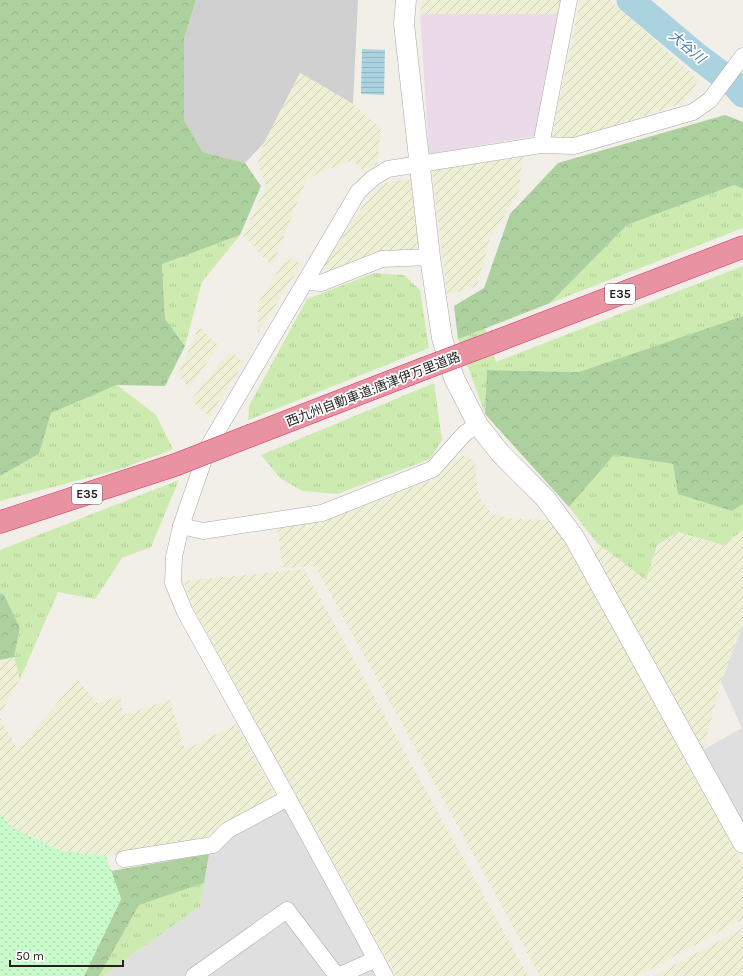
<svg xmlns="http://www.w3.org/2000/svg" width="743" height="976" font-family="Karla,'Noto Sans JP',sans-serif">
<defs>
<pattern id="farmland-furrows" width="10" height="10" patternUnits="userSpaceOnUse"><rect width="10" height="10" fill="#eef0d5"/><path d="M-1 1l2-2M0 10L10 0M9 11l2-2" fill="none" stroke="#ccceb7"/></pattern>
<pattern id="grass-tufts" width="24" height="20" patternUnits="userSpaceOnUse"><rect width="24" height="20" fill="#cdebb0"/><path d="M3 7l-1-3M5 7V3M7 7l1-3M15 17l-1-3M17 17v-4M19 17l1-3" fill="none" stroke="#b0c997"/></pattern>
<pattern id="forest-crowns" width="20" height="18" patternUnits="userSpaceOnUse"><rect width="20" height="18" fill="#add19e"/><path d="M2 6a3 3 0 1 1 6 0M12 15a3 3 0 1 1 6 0" fill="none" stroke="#95b388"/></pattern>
<pattern id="park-dots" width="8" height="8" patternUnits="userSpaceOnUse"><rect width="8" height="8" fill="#c8facc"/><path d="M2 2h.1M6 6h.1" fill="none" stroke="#acd6af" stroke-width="1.8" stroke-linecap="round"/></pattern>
<pattern id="water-rules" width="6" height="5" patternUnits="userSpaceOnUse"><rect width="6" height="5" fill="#aad3df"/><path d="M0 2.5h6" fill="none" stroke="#92b5bf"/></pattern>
</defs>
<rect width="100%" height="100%" fill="#f2efe9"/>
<g fill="#e0dfdf">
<path d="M743,624V823L703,750L742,728L721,682Z"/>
<path d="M276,797L290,808L378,976H103L200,906L211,840Z"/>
</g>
<path fill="#ebdbe8" d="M420,14H560L536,136L429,154Z"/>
<path fill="#d0d0d0" d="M196,0H358L353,104L300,73L264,143L245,163L203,152L184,120V39Z"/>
<g fill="url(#farmland-furrows)">
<path d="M422,0H562L560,14H420Z"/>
<path d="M580,0H610L699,80L682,103L574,140H551Z"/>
<path d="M300,73L353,104L381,129L377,164L364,172L352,160L307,178L272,266L243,235L266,186L258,163L264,143Z"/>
<path d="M523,155L519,191L490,239L477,286L447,295L432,169Z"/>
<path d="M414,178L422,252L332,272L323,267L364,204L381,184Z"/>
<path d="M286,258L302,263L258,333V303Z"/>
<path d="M199,327L219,346L189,388L178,374Z"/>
<path d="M230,351L244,363L209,417L191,400Z"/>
<path d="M461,455L474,460L479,497L492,514L513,519L549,520L564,540L743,865V919L638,976H540L315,566L283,568L277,528L330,519L432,480Z"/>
<path d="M743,530V624L721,682L703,750L594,557L597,543L646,580L657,545L678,532L723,545Z"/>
<path d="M304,569L528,976H396L194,610L184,581Z"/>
<path d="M14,657L20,679L0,714V660Z"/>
<path d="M77,679L98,704L120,695L123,715L170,700L185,750L236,724L276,797L211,840L106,856L61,851L11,827L0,813V718L18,750Z"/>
<path d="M743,928V976H654Z"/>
</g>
<g fill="url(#grass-tufts)">
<path d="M734,185L743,189V228L550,303L627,225Z"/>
<path d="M240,235L202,282L185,346L165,319L162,263Z"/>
<path d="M743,266V316L579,372L488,370L485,414L458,339L485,328L496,362Z"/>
<path d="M374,273L404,275L420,290L429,348L248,420L249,406L307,299Z"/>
<path d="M434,383L442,440L430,459L337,494L303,491L281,479L261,455Z"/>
<path d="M117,385L156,415L173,449L121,469L0,501V476L39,454L51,413Z"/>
<path d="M614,455L673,464L679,494L732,511L743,504V530L723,545L678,532L657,545L646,580L597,543L569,507Z"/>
<path d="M179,480L151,547L122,558L95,599L58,592L20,679L14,657L20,628L4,595L0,593V550Z"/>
<path d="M204,883L200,906L103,976H99L139,905Z"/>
</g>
<g fill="url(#forest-crowns)">
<path d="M0,0H196L184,39V120L203,152L245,163L261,186L240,235L162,264L165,319L185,346L165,386L117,385L51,413L39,454L0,476Z"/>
<path d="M725,115L743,122V189L734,185L627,225L550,303L458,339L454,306L484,288L510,214L558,163Z"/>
<path d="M743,316V504L732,511L678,494L673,464L614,455L569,507L485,414L487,370L579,372Z"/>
<path d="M0,593L4,595L20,628L14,657L0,660Z"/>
<path d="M209,854L204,883L139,905L99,976H84L121,899L111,871Z"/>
</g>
<path fill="url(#park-dots)" d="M0,813L11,827L61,851L106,856L121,899L84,976H0Z"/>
<path fill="url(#water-rules)" d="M362,49L385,50L384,95L361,94Z"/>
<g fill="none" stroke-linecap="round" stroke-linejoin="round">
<path stroke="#aad3df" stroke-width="27" d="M630,0L697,56L734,84L743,94"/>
<defs>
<g id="minor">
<path d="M541,145L569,0"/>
<path d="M305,282L321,283L382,259L430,257"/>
<path d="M181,526L203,531L322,513L433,469L465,433L478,425"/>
<path d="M124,859L213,845L228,830L288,798"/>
<path d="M194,976L287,910L337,976"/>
<path d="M338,976L376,959"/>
<path d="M385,976L288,798L185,612L173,583L174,557L181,526L209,445L358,192L373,178L388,169L541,145L574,146L693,112L710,100L743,56"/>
</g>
<path id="tertiary" d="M406,0L404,24L430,257L442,338L454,378L478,425L500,453L545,498L574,537L743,843"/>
<g id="motorway">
<path d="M497,341L743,247"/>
<path d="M252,435L423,369"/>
<path d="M0,522L175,465"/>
</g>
</defs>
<use href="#minor" stroke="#a9a9a9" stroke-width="17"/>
<use href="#tertiary" stroke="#a9a9a9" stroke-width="21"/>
<use href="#motorway" stroke="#dc2a67" stroke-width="23"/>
<use href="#minor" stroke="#fff" stroke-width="16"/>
<use href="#tertiary" stroke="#fff" stroke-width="20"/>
<use href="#motorway" stroke="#e892a2" stroke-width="22"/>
<defs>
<g id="motorway-bridge">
<path d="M423,369L497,341"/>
<path d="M175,465L252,435"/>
</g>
</defs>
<use href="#motorway-bridge" stroke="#dc2a67" stroke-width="23" stroke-linecap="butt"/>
<use href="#motorway-bridge" stroke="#e892a2" stroke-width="22"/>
</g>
<g text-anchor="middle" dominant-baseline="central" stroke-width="3.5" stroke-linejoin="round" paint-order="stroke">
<g fill="#fff" stroke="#646464" stroke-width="1">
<rect x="605" y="284" width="30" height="20" rx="3"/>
<rect x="72" y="484" width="30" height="20" rx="3"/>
</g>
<g font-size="12" font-weight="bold" fill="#222">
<text x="620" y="294">E35</text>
<text x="87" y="494">E35</text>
</g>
<g font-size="13" fill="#222" stroke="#fff">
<text transform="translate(373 389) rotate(-21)">西九州自動車道;唐津伊万里道路</text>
</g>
<g font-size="14" font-style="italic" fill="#4a7aab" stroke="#fff">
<text transform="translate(687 47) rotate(40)">大谷川</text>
</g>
</g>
<path d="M10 960v6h113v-6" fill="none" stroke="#222222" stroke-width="2"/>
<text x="16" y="960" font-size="12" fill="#222222" stroke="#ffffff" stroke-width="3" paint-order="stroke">50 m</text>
</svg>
